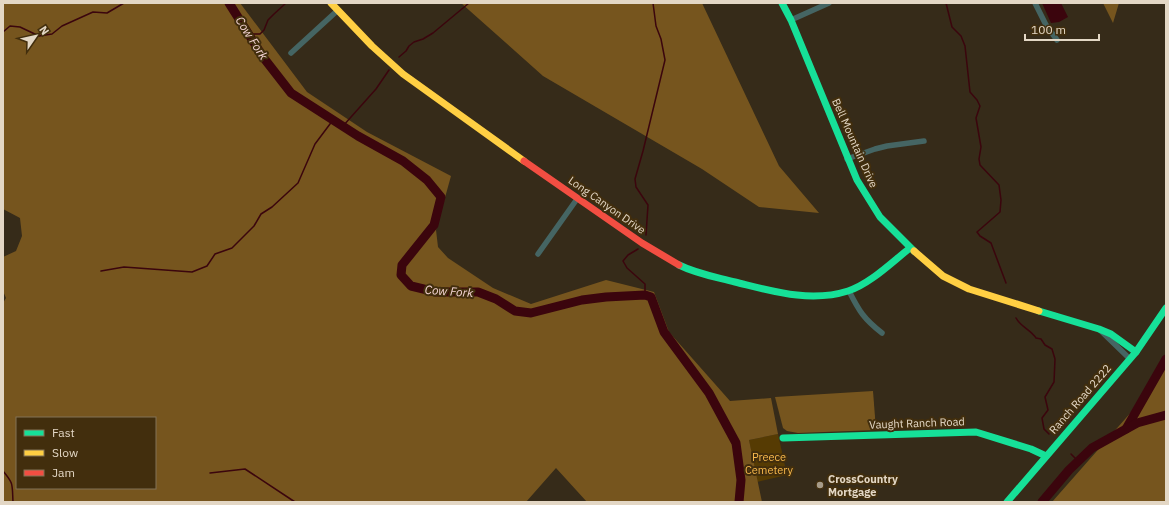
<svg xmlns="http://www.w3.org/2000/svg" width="1169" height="505" font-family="'IBM Plex Sans',sans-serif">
<rect width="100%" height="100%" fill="#362b19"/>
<path fill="#563b03" d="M778,434L787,475L757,482L749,440Z"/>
<g fill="#76551e" fill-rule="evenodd">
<path d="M3,3H240L307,92L367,132L451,176L436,230L438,247L448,258L493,288L531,304L606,280L654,292L669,332L730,401L771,398L778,434L749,440L762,502H587L556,468L526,502H3V303L6,298L3,291V257L16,251L22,236L20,218L3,209ZM17,418H155V488H17Z"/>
<path d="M461,3H702L779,166L819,213L759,207L702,169L543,76Z"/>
<path d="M1103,3H1119L1113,23Z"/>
<path d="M1166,368V502H1052L1133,410Z"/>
<path d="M873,391L876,430L798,433L787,431L783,428L775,397Z"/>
</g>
<path fill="#3b050d" d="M1042,3H1061L1068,17L1059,22L1051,23Z"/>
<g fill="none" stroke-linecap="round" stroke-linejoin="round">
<g stroke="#3b050d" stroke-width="1.5">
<path d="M946,3L952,27L961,36L965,46L970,92L977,100L980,106L976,118L981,147L979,159L980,165L999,185L1001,200L1000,212L977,232L980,236L991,243L1006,283"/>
<path d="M3,32L10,26L20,27L39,36L52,34L62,26L93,12L107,13L124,3"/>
<path d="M250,36L254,34H260L264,30L268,20L274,14L286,3"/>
<path d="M399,57L406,51L409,46L414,42L423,39L433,33L469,3"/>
<path d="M343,126L376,89L389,70"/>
<path d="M646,235L648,205L636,187L635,179L643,151L665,60L661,39L656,26L653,3"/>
<path d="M638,249L628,255L623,261L627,268L645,284V295"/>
<path d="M101,271L124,267L192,272L207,266L215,254L232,248L254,226L261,214L272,207L298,183L315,144L333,120"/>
<path d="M1016,318C1021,327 1031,330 1036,338L1041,339L1045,345L1052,349L1055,359L1054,382L1045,397L1048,410L1042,418L1044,429L1049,434"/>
<path d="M1071,454L1078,461"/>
<path d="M3,471C14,484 12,484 13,502"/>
<path d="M210,473L245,469L295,502"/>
</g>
<g stroke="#3b050d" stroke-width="9">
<path d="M229,3L263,57L291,93L358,136L403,161L427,180L441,197L434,225L402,265L401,275L411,286L436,292H478L496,299L515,311L531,313L582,300L606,297L645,295L651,297L664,332L709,393L736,443L741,480L739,502"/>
<path d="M1126,429L1166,359"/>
<path d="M1042,502L1069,470L1092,448L1137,423L1166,415"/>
</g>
<g stroke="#456563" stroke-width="5.5">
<path d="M1035,3L1046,25L1057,40"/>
<path d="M791,20L829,3"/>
<path d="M291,53L338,10"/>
<path d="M847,159L875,149L887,146L924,141"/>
<path d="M538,254L577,199"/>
<path d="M849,291C859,311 864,319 882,333"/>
<path d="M1101,331L1130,359"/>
</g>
<g stroke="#16e098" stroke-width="7">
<path d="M782,3L791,20L857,180L880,217L914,251"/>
<path d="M679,265C697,274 716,277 735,282C772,291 810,303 848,291C870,284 892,262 910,248"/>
<path d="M1039,311L1099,329L1111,334L1136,352"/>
<path d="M783,438L976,432L1031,449L1046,456"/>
<path d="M1007,502L1136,352L1166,308"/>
</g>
<g stroke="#ffcf43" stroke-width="7">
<path d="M331,3L372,46L403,74L524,161"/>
<path d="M914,251L943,276L969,289L1039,311"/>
</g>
<path stroke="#f24e42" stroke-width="7" d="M524,161L642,243L679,265"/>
</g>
<circle fill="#a69b89" stroke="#422e0d" stroke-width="1.5" cx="820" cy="485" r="4"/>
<g text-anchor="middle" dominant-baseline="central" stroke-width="4" stroke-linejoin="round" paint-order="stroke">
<g font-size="11" fill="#e3d7c5" stroke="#422e0d">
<text transform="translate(855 143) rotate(66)">Bell Mountain Drive</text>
<text transform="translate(607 205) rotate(35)">Long Canyon Drive</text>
<text transform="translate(1080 399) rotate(-49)">Ranch Road 2222</text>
<text transform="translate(917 423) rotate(-2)">Vaught Ranch Road</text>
</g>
<g font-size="11" fill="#fbbb4e" stroke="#422e0d">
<text x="769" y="457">Preece<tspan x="769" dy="13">Cemetery</tspan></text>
</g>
<g font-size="11" font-weight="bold" fill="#e3d7c5" stroke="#422e0d" text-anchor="start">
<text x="828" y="479">CrossCountry<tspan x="828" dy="13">Mortgage</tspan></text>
</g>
<g font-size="12" font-style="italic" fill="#f4d4d4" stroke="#422e0d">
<text transform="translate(252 38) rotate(57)">Cow Fork</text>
<text transform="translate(449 291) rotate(4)">Cow Fork</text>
</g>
</g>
<rect width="1169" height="505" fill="none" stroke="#e3d7c5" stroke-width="8"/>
<rect x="16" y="417" width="140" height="72" fill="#422e0d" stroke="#827257"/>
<rect x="24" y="430" width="20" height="6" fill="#16e098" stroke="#827257"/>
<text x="52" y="437" font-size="12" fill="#e3d7c5">Fast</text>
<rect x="24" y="450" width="20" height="6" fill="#ffcf43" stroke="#827257"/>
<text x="52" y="457" font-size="12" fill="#e3d7c5">Slow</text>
<rect x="24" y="470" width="20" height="6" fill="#f24e42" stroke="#827257"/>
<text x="52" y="477" font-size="12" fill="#e3d7c5">Jam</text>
<g transform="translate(36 36) rotate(56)" stroke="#422e0d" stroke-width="3" paint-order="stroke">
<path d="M0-3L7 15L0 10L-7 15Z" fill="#e3d7c5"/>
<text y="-6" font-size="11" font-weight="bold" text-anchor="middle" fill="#e3d7c5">N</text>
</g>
<path d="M1025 34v6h74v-6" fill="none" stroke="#e3d7c5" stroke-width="2"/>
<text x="1031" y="34" font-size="12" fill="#e3d7c5" stroke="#422e0d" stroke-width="3" paint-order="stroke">100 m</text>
</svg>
